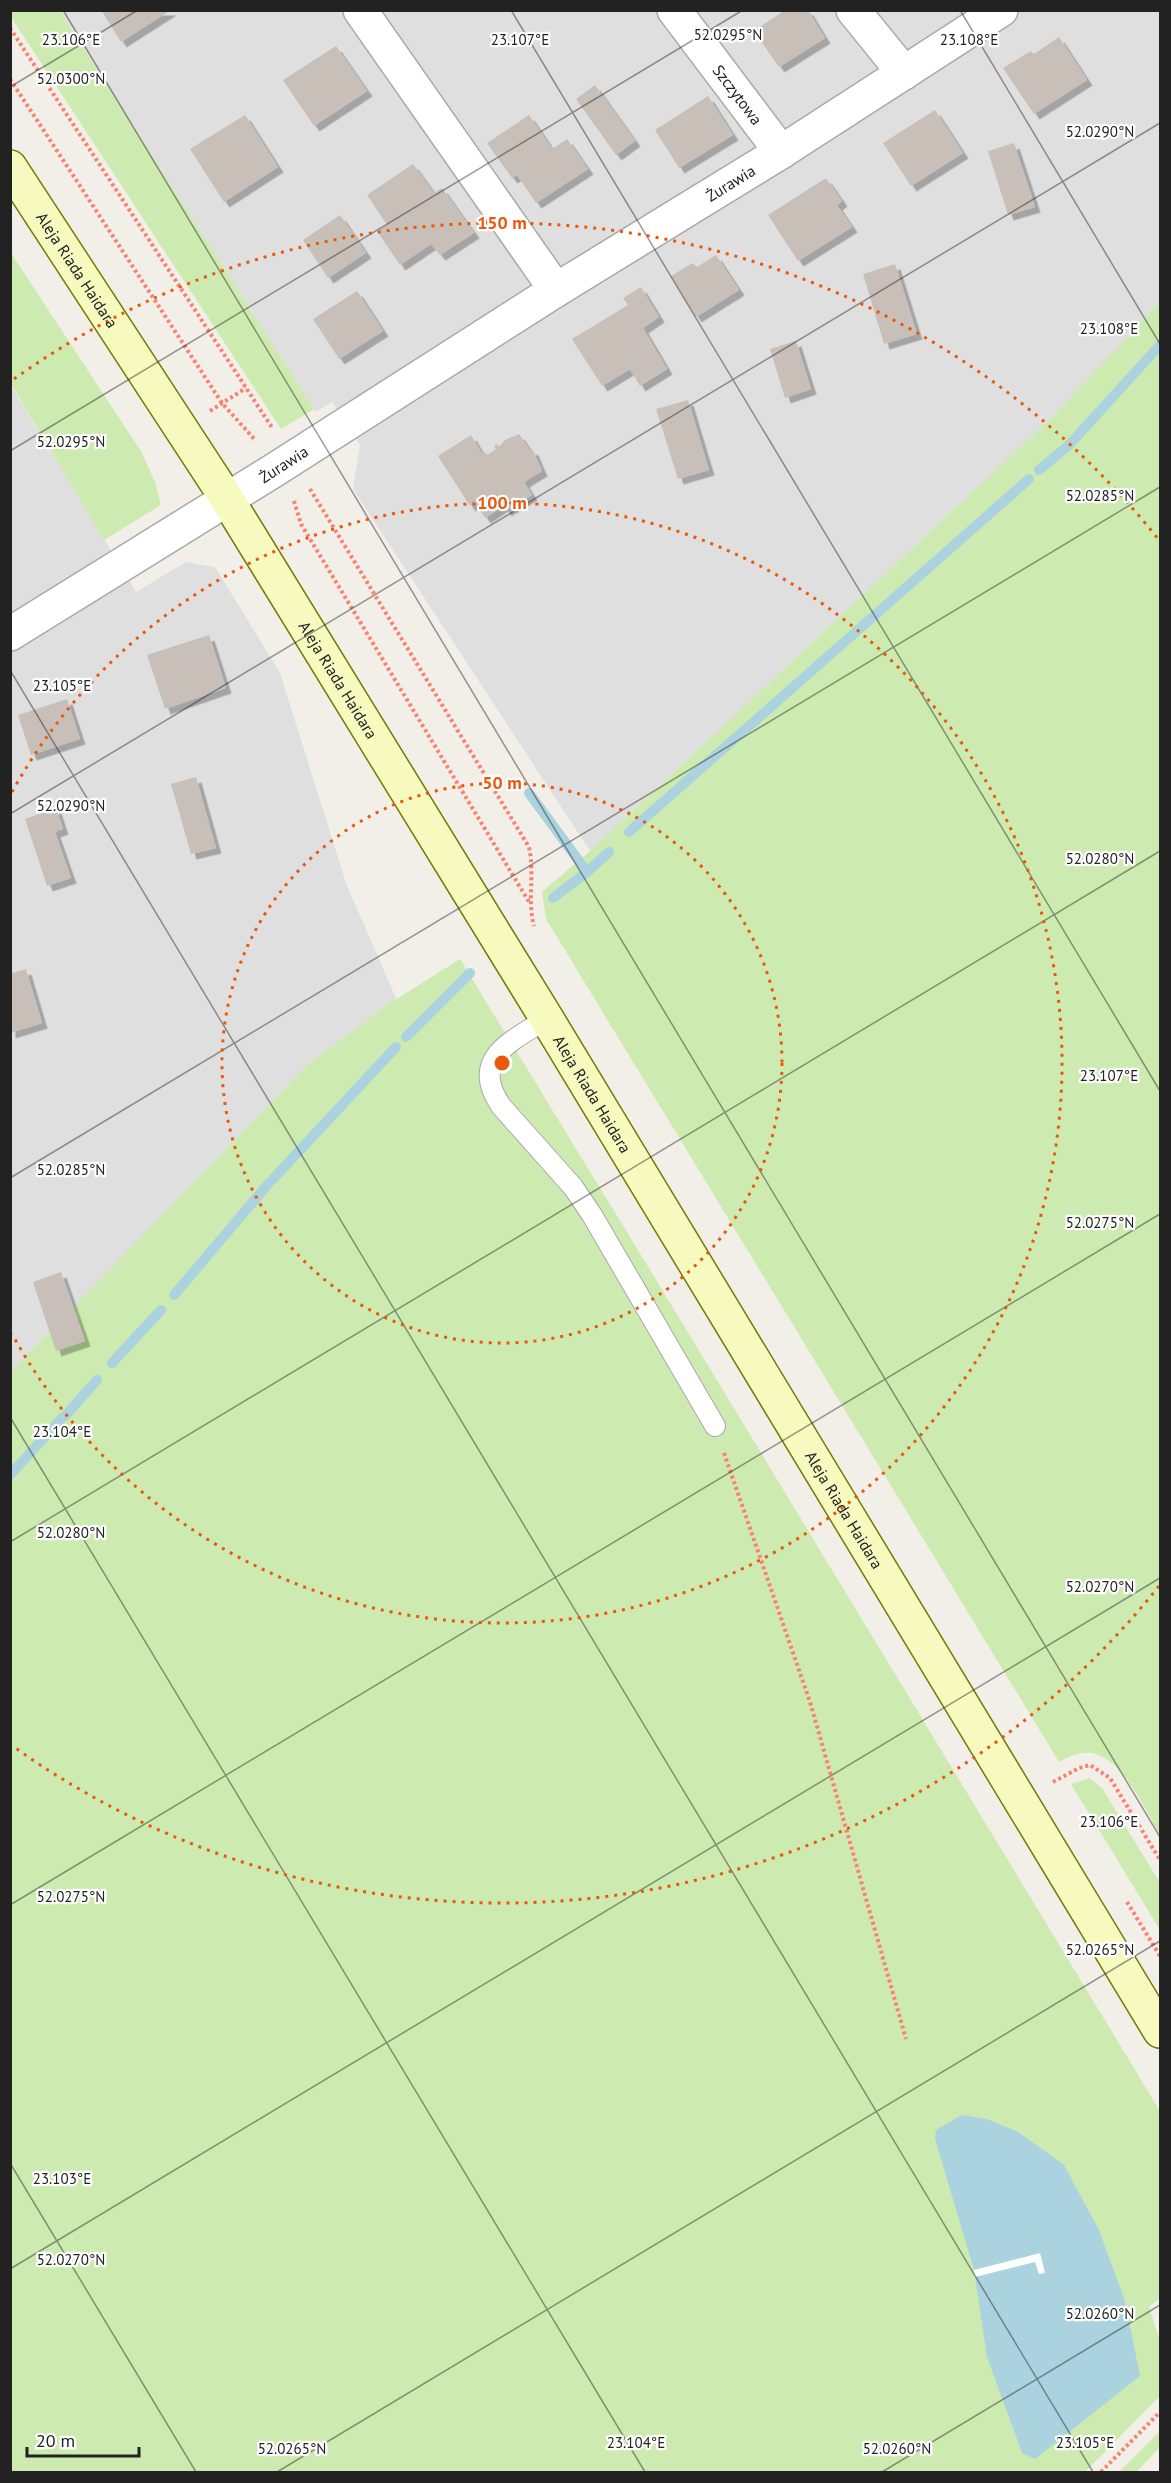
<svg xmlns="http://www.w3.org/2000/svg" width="1171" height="2483" font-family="'PT Sans',sans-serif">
<defs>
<filter id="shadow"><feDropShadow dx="5.5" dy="5.5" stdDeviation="0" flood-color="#0004"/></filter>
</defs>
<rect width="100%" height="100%" fill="#f2efe9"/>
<g fill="#e0dfdf">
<path d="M60,11H1160V302L1049,420L590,851L353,489L360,445L332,402L316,412Z"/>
<path d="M10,384L136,592L186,562L215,567L280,673L347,886L396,998L306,1066L11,1373Z"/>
</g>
<g fill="#cdebb0">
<path d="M10,11H60L314,409L281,429L11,17Z"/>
<path d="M11,253L142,453L155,482L161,505L104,540L11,384Z"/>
<path d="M1160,302V1835C1144,1809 1118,1746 1081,1753C1073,1754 1066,1759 1059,1762L546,919L542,892L590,851L1049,420Z"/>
<path d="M460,959L655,1278L1160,2111V2298L1149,2307L1160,2341V2396L1085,2472H11L10,1373L306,1066L396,998L395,1000Z"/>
<path d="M1089,1778L1102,1788L1160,1883V1930L1071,1784Z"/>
<path d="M1160,2431V2447L1136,2472H1119Z"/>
</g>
<path fill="#aad3df" d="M962,2115L987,2119L1018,2132L1064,2165L1099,2230L1125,2301L1140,2376L1035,2459L1022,2453L987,2357L974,2270L935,2139L936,2130Z"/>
<path fill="#fff" d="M1040,2253L1045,2273L1039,2274L1035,2262L975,2277L974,2270Z"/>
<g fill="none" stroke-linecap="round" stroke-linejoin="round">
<g stroke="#aad3df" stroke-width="10">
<path d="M1039,470L1069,445L1160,345"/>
<path d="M529,793L587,872L609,852"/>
<path d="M629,832L1029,479"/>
<path d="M553,898L587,872"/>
<path d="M406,1037L470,973"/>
<path d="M273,1179L396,1047"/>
<path d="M174,1295L269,1183"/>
<path d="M112,1363L161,1310"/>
<path d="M65,1416L97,1380"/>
<path d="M10,1475L62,1418"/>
</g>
</g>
<g fill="#c7bfb8" filter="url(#shadow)">
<path d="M101,10H171L121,42Z"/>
<path d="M785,10H808L825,38L779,67L754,31Z"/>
<path d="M1059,37L1087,80L1034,114L1003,68L1031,51L1034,54Z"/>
<path d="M336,46L367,91L314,126L283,80Z"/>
<path d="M595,85L635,141L616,155L576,99Z"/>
<path d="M708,96L733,135L679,168L655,130Z"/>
<path d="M935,110L963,153L911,186L883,143Z"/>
<path d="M245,115L278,167L224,202L190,149Z"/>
<path d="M529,115L552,149L567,139L588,169L536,203L517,175L512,178L487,143Z"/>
<path d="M1014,143L1035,207L1008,215L988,151Z"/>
<path d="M413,164L434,193L442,188L474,233L440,255L431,244L400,265L377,231L387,225L367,195Z"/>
<path d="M826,178L842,201L837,205L852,227L798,261L768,215Z"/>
<path d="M340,215L366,253L328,278L303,240Z"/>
<path d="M716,255L739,290L696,317L671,276L693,263L697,267Z"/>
<path d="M895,264L917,334L884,344L863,274Z"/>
<path d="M641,287L659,317L643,328L667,369L640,386L630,369L602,386L572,339L628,305L623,298Z"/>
<path d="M357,291L383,331L339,359L313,319Z"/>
<path d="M796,341L811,389L785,398L770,349Z"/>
<path d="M688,400L709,470L678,479L656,409Z"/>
<path d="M519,434L529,449L533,450L542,471L524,482L532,495L506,511L503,506L485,518L475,502L470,506L438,456L471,435L482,454L485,452L487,455L496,449L494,446L498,444L499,447L505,440Z"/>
<path d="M209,635L226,688L165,709L147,655Z"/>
<path d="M67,699L80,739L31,755L18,715Z"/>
<path d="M196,777L216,848L191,854L171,784Z"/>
<path d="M56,808L63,829L55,832L71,878L47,886L25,819Z"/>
<path d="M26,969L42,1023L10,1033V974Z"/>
<path d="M61,1272L85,1341L56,1351L33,1282Z"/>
</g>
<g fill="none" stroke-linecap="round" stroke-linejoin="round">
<defs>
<path id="lane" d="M547,1019C511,1041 469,1059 501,1106L573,1187L592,1215L715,1426"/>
<g id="street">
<path d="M360,10L556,290"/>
<path id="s1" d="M674,10L781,152"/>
<path d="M853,10L904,73"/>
<path id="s2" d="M10,634L276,469L556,290L781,152L1001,10"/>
</g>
<g id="secondary">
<path id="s3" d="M10,167L227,499L547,1019L1160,2031"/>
</g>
</defs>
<use href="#lane" stroke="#a9a9a9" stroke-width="22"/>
<use href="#street" stroke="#a9a9a9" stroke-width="36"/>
<use href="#secondary" stroke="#707d05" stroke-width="36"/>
<g stroke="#fa8072" stroke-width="4" stroke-dasharray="3 3" stroke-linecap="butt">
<path d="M10,28L273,429"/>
<path d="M10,79L222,403L256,441"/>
<path d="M210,411L246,388"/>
<path d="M310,489L529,847C535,874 527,900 534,926"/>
<path d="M294,501L301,524L529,902"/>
<path d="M724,1453L810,1702L906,2039"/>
<path d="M1053,1782L1079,1768L1090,1765L1110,1778L1160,1860"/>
<path d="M1127,1902L1160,1956"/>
<path d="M1101,2472L1160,2412"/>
</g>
<use href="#lane" stroke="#fff" stroke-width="20"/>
<use href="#street" stroke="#fff" stroke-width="33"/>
<use href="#secondary" stroke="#f7fabf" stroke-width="33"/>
</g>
<path fill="none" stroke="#222" stroke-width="1.5" stroke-opacity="0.45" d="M63,10L1160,1837M511,10L1160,1091M960,10L1160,344M10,87L138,10M10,451L743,10M10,670L1093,2472M10,814L1160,123M10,1178L1160,487M10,1417L645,2472M10,1542L1160,851M10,1905L1160,1214M10,2163L196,2472M10,2269L1160,1578M277,2472L1160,1941M882,2472L1160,2305"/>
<g fill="none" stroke="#e8590c" stroke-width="3" stroke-dasharray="3 6">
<circle cx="502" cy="1063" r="280"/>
<path d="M12 792A560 560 0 1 1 12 1334"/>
<path d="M1159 1586A840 840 0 0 1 14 1747M14 379A840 840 0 0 1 1159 540"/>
</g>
<g text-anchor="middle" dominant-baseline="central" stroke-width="4.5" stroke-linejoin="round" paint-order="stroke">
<g font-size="16" fill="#222" stroke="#fff">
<text stroke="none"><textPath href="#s1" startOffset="106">Szczytowa</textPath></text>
<text stroke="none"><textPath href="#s2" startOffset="850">Żurawia</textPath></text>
<text stroke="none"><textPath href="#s3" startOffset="123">Aleja Riada Haidara</textPath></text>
<text stroke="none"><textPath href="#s2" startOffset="322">Żurawia</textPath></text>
<text stroke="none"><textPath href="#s3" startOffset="609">Aleja Riada Haidara</textPath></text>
<text stroke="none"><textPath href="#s3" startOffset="1095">Aleja Riada Haidara</textPath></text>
<text stroke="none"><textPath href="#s3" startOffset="1581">Aleja Riada Haidara</textPath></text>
</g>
</g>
<g font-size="15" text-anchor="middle" fill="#222" stroke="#fff" stroke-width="4.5" stroke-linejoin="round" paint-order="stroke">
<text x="728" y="40">52.0295°N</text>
<text x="969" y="45">23.108°E</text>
<text x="71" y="45">23.106°E</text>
<text x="520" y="45">23.107°E</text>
<text x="71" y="84">52.0300°N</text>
<text x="1100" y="137">52.0290°N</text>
<text x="1109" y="334">23.108°E</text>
<text x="71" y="447">52.0295°N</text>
<text x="1100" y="501">52.0285°N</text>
<text x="62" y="691">23.105°E</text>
<text x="71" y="811">52.0290°N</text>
<text x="1100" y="864">52.0280°N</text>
<text x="1109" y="1081">23.107°E</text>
<text x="71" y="1175">52.0285°N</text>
<text x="1100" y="1228">52.0275°N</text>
<text x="62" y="1437">23.104°E</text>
<text x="71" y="1538">52.0280°N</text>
<text x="1100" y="1592">52.0270°N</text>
<text x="1109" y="1827">23.106°E</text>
<text x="71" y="1902">52.0275°N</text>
<text x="1100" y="1955">52.0265°N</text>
<text x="62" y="2184">23.103°E</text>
<text x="71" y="2265">52.0270°N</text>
<text x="1100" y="2319">52.0260°N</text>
<text x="636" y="2448">23.104°E</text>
<text x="1085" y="2448">23.105°E</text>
<text x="292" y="2454">52.0265°N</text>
<text x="897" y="2454">52.0260°N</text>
</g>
<circle cx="502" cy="1063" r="9" fill="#e8590c" stroke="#fff" stroke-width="3"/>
<g font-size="18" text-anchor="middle" font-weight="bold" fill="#e8590c" stroke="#fff" stroke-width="4.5" stroke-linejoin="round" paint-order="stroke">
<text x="502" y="229">150 m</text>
<text x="502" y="509">100 m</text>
<text x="502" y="789">50 m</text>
</g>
<rect width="1171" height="2483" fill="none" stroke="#222222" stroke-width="24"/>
<path d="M27 2447v9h112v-9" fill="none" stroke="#222222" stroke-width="3"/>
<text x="36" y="2447" font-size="18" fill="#222222" stroke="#ffffff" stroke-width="4.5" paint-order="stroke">20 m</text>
</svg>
